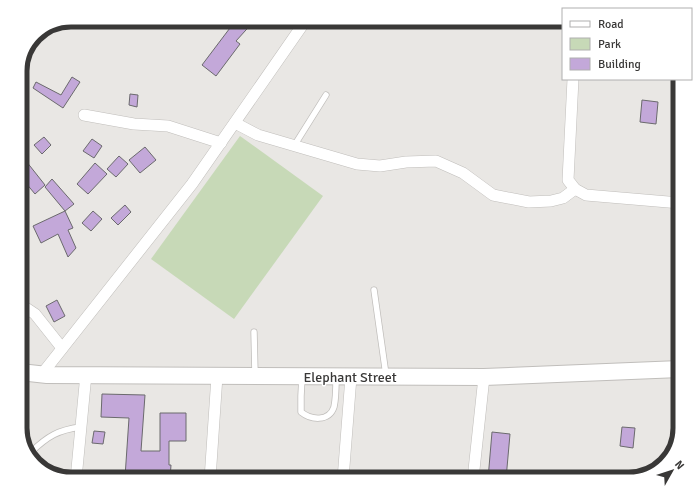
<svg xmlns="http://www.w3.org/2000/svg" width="700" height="499" font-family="Signika,sans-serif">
<rect width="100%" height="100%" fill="#e9e7e4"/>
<path fill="#c7d9b7" d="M240,136L323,196L234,319L151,259Z"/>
<g fill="#c3a8d9" stroke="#6b6a6d">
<path d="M236,20H255L236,41L240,44L216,76L202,65Z"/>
<path d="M72,77L80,82L63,108L33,88L36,82L61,95Z"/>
<path d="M130,94L138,95L137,107L129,105Z"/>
<path d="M642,100L658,102L656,124L640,122Z"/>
<path d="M44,137L51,145L42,154L34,145Z"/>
<path d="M92,139L102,146L94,158L83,151Z"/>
<path d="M145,147L156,160L140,173L129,160Z"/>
<path d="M119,156L128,164L116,177L107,169Z"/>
<path d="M26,161L45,185L35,194L20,176V166Z"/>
<path d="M95,163L107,174L88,194L77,184Z"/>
<path d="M52,179L74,204L65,211L45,187Z"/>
<path d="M125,205L131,212L118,225L111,218Z"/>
<path d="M65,211L73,228L68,230L76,248L68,257L58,234L41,243L33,226Z"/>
<path d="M93,211L102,219L91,231L82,223Z"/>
<path d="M57,300L65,316L54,322L46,306Z"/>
<path d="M102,394L145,395L141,451H160V413H186V441H169V465H171L170,479L125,477L129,418L101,417Z"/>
<path d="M622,427L635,428L633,448L620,446Z"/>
<path d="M94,431L105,432L103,444L92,443Z"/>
<path d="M492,432L510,434L506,479H488Z"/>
</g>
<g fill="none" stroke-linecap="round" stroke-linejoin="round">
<defs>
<g id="service">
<path d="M294,146L326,95"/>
<path d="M374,290L386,375"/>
<path d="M254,332L255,374"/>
<path d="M302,377L301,396V412C311,420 329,422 334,407C336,398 336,387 336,378"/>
<path d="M31,452C48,436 58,430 81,427"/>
</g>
<g id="minor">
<path d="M573,79L568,180L575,189L586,195L680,203"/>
<path d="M84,115L134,124L168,126L221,143"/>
<path d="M235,123L258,135L357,164L380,166L406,162L436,161L463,173L493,195L529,202L551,201L563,198L575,189"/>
<path d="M20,304L35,314L62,348"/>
<path d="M42,374L192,184L306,20"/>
<path d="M76,479L86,374"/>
<path d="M210,479L217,376"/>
<path d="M343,479L351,377"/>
<path d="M473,479L484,377"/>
</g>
<path id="secondary" d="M20,372L47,375L484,377L680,369"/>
</defs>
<use href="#service" stroke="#c0bebb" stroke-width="7"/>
<use href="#minor" stroke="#c0bebb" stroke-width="12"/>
<use href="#secondary" stroke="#c0bebb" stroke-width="18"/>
<use href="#service" stroke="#fff" stroke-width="5.5"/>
<use href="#minor" stroke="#fff" stroke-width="11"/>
<use href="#secondary" stroke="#fff" stroke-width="16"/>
</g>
<g text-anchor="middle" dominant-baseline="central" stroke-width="3" stroke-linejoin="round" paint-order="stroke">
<g font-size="14" fill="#393837" stroke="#fff">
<text x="350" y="377">Elephant Street</text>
</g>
</g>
<path d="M0 0H700V499H0ZM71 27H629A44 44 0 0 1 673 71V428A44 44 0 0 1 629 472H71A44 44 0 0 1 27 428V71A44 44 0 0 1 71 27Z" fill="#fff" fill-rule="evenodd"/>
<path fill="none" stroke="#393837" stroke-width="5" d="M71 27H629A44 44 0 0 1 673 71V428A44 44 0 0 1 629 472H71A44 44 0 0 1 27 428V71A44 44 0 0 1 71 27Z"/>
<rect x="562" y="8" width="130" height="72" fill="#ffffff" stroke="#b0afaf"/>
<rect x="570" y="21" width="20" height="6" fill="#ffffff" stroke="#b0afaf"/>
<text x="598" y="28" font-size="12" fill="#393837">Road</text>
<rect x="570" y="38" width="20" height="12" fill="#c7d9b7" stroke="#b0afaf"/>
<text x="598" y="48" font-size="12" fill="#393837">Park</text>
<rect x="570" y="58" width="20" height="12" fill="#c3a8d9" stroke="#b0afaf"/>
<text x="598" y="68" font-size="12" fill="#393837">Building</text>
<g transform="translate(672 471) rotate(51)" stroke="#ffffff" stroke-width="3" paint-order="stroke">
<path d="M0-3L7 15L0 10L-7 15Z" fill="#393837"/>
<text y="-6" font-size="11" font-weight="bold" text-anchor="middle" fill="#393837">N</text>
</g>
</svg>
